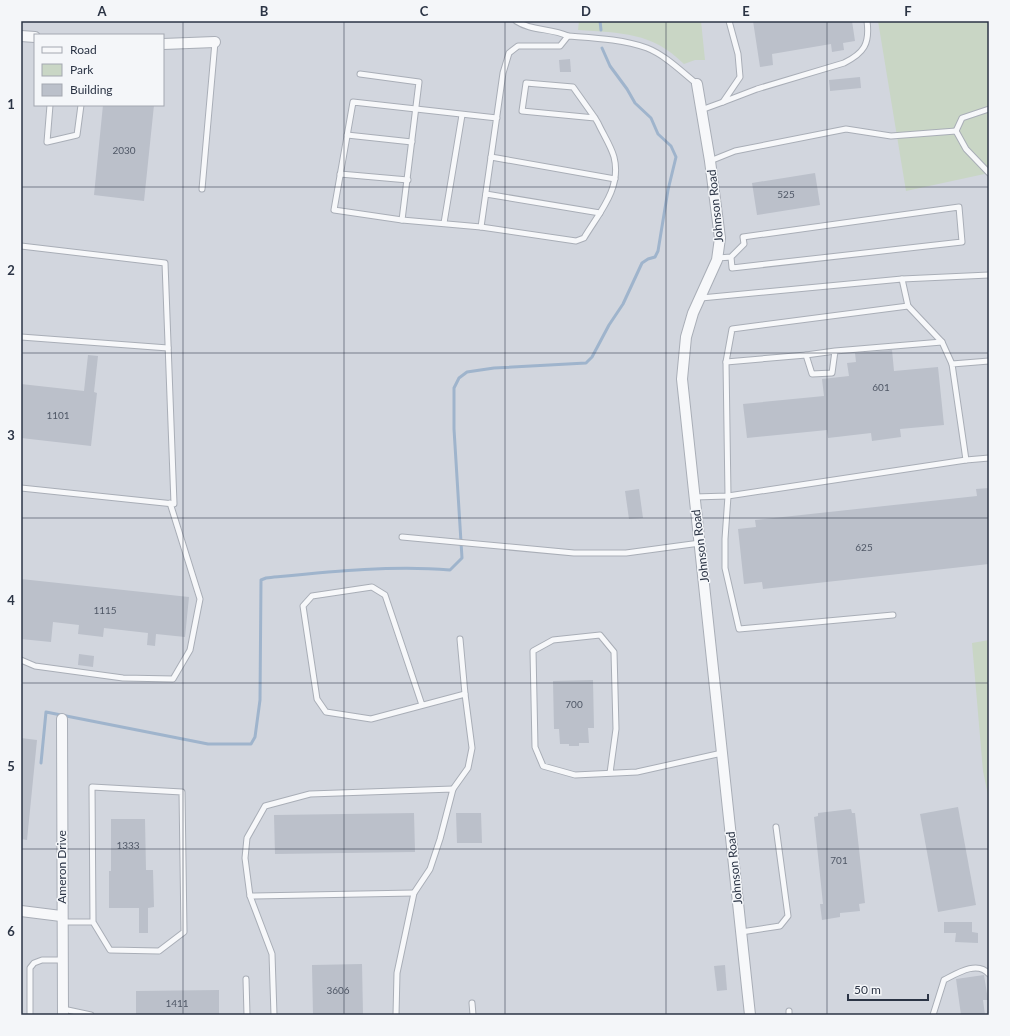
<svg xmlns="http://www.w3.org/2000/svg" width="1010" height="1036" font-family="Lato,sans-serif">
<rect width="100%" height="100%" fill="#e4e7ec"/>
<path fill="#d2d6de" fill-rule="evenodd" d="M21,21H989V1015H21ZM35,35H163V105H35Z"/>
<g fill="#c9d6c5">
<path d="M579,21H701L705,60H695L684,64C652,32 621,33 578,30Z"/>
<path d="M878,21H989V173L906,191Z"/>
<path d="M989,640V800L983,771L972,643Z"/>
</g>
<g fill="none" stroke-linecap="round" stroke-linejoin="round">
<g stroke="#9fb4cc" stroke-width="3">
<path d="M600,21L601,30"/>
<path d="M41,763L46,712L208,744H251L255,737L260,700L261,580L266,578C327,572 390,565 450,570L462,558L454,429V388L459,378L467,372L494,368L586,363L592,357L609,325L623,304L642,263L648,259L655,257L658,251L668,190L676,157L671,146L658,134L651,118L635,103L627,89L610,66L602,48"/>
</g>
</g>
<g fill="#bbc0ca">
<path d="M753,21H852L855,41L843,43L844,50L832,52L831,44L772,54L773,65L760,67Z"/>
<path d="M570,59L571,72H560L559,60Z"/>
<path d="M860,77L861,88L830,91L829,80Z"/>
<path d="M103,105H154L144,201L94,195Z"/>
<path d="M815,173L820,205L757,215L752,183Z"/>
<path d="M892,350L894,371L938,367L944,425L900,429L901,437L872,441L871,433L828,438L827,430L747,438L743,404L824,396L822,379L849,376L847,363L856,362L855,353Z"/>
<path d="M88,355L98,356L94,392L97,393L91,446L21,438V384L84,391Z"/>
<path d="M989,488V564L763,589L762,582L744,584L738,529L756,527L755,520L977,496L976,489Z"/>
<path d="M639,489L643,518L629,519L625,491Z"/>
<path d="M21,579L189,597L185,637L156,634L155,646L147,645L148,633L104,628L103,637L78,634L79,625L53,622L51,642L21,639Z"/>
<path d="M79,654L94,656L93,667L78,665Z"/>
<path d="M593,680L594,728H588L589,743H579V746H569V744H560L559,729H554L553,681Z"/>
<path d="M21,738L37,740L27,840L21,839Z"/>
<path d="M958,807L976,905L938,912L920,814Z"/>
<path d="M851,809L852,813H855L865,903L859,904L860,911L840,913V917L822,920L820,904H823L814,817L818,816V813Z"/>
<path d="M414,813L415,852L275,854L274,815Z"/>
<path d="M456,813H481L482,843H457Z"/>
<path d="M111,819H145L146,870H153L154,907L148,908V933H139V908H109V871H111Z"/>
<path d="M944,922H972V932L978,933V943L955,942L956,933H944Z"/>
<path d="M362,964L363,1015H313L312,965Z"/>
<path d="M725,965L727,990L717,991L714,966Z"/>
<path d="M984,975L988,1000H983L985,1015H961L956,979Z"/>
<path d="M219,990V1015H136V991Z"/>
</g>
<g fill="none" stroke-linecap="round" stroke-linejoin="round">
<defs>
<g id="service">
<path d="M516,21C531,31 551,28 568,36"/>
<path d="M729,21L738,54L740,77L723,102L757,89L844,63C864,53 870,44 867,21"/>
<path d="M360,74L419,82L402,220"/>
<path d="M50,105L47,142L77,135L81,105"/>
<path d="M701,110L723,102"/>
<path d="M497,118L353,102L334,210L402,220L481,227L503,73L509,53L518,46H560L568,36C594,38 622,39 647,48C665,55 682,72 697,84"/>
<path d="M956,131L966,149L989,173"/>
<path d="M956,131L962,118L989,109"/>
<path d="M347,135L412,142"/>
<path d="M491,157L615,179"/>
<path d="M710,161L735,151L846,129L891,136L956,131"/>
<path d="M340,174L408,180"/>
<path d="M202,189L215,42"/>
<path d="M486,194L600,213"/>
<path d="M444,223L462,115"/>
<path d="M481,227L576,241L584,238C599,213 622,188 614,157C611,146 603,134 598,123L595,118L573,87L526,83L522,111L595,118"/>
<path d="M21,246L165,263L174,504L21,488"/>
<path d="M718,258L731,257L732,268L962,242L959,207L743,237L744,244L731,257"/>
<path d="M902,279L989,275"/>
<path d="M701,298L902,279L908,306L942,342L952,364"/>
<path d="M21,337L168,348"/>
<path d="M835,351L806,355L812,374L832,373L835,351L942,342"/>
<path d="M989,361L952,364L966,460L989,458"/>
<path d="M726,362L806,355"/>
<path d="M694,497L728,496L966,460"/>
<path d="M402,537L574,553H626L700,543"/>
<path d="M893,615L739,629L725,568V539L728,496L726,362L732,329L908,306"/>
<path d="M460,639L465,694"/>
<path d="M21,660L35,666L123,678L173,679L190,650L200,599L170,503"/>
<path d="M422,705L385,595L372,587L312,596L303,606L317,699L326,712L371,719L465,694L472,748L468,768L453,789"/>
<path d="M610,773L616,729L614,652L600,635L553,640L533,651L535,747L543,766L575,775L637,772L722,753"/>
<path d="M250,896L414,893"/>
<path d="M62,922H93L92,787L182,792L184,932L159,951L110,950L93,922"/>
<path d="M741,932L780,926L788,916L776,827"/>
<path d="M246,979L247,1015"/>
<path d="M472,1003L473,1015"/>
<path d="M63,1009L91,1015"/>
<path d="M789,1011V1015"/>
<path d="M30,1015V968L34,963L42,960H62"/>
<path d="M274,1015L272,954L250,896L245,858L247,838L265,806L310,794L453,789L440,839L430,869L414,893L397,973L396,1015"/>
<path d="M933,1015L944,980C956,974 977,960 989,974"/>
</g>
<g id="minor">
<path d="M21,36L35,37"/>
<path d="M163,44L215,42"/>
<path d="M697,84L710,161L720,238L717,260L693,313L686,337L682,379L750,1015"/>
<path d="M62,719L63,1015"/>
<path d="M21,911L61,916"/>
</g>
</defs>
<use href="#service" stroke="#a9aeb7" stroke-width="7"/>
<use href="#minor" stroke="#a9aeb7" stroke-width="12"/>
<use href="#service" stroke="#f7f8fa" stroke-width="5"/>
<use href="#minor" stroke="#f7f8fa" stroke-width="10"/>
</g>
<path fill="none" stroke="#2b3445" stroke-width="1" stroke-opacity="0.55" d="M183,21V1015M344,21V1015M505,21V1015M666,21V1015M827,21V1015M21,187H989M21,353H989M21,518H989M21,683H989M21,849H989"/>
<g text-anchor="middle" dominant-baseline="central" stroke-width="3" stroke-linejoin="round" paint-order="stroke">
<g font-size="10" fill="#4f5766">
<text x="124" y="150">2030</text>
<text x="786" y="194">525</text>
<text x="881" y="387">601</text>
<text x="58" y="415">1101</text>
<text x="864" y="547">625</text>
<text x="105" y="610">1115</text>
<text x="574" y="704">700</text>
<text x="128" y="845">1333</text>
<text x="839" y="860">701</text>
<text x="338" y="990">3606</text>
<text x="177" y="1003">1411</text>
</g>
<g font-size="12" fill="#2b3445" stroke="#f4f6f9">
<text transform="translate(715 206) rotate(-96)">Johnson Road</text>
<text transform="translate(700 546) rotate(-97)">Johnson Road</text>
<text transform="translate(61 867) rotate(-90)">Ameron Drive</text>
<text transform="translate(734 868) rotate(-96)">Johnson Road</text>
</g>
</g>
<rect width="1010" height="1036" fill="none" stroke="#f4f6f9" stroke-width="44"/>
<rect x="34" y="34" width="130" height="72" fill="#f4f6f9" stroke="#a4a8b1"/>
<rect x="42" y="47" width="20" height="6" fill="#f7f8fa" stroke="#a4a8b1"/>
<text x="70" y="54" font-size="12" fill="#2b3445">Road</text>
<rect x="42" y="64" width="20" height="12" fill="#c9d6c5" stroke="#a4a8b1"/>
<text x="70" y="74" font-size="12" fill="#2b3445">Park</text>
<rect x="42" y="84" width="20" height="12" fill="#bbc0ca" stroke="#a4a8b1"/>
<text x="70" y="94" font-size="12" fill="#2b3445">Building</text>
<path d="M848 994v6h80v-6" fill="none" stroke="#2b3445" stroke-width="2"/>
<text x="854" y="994" font-size="12" fill="#2b3445" stroke="#f4f6f9" stroke-width="3" paint-order="stroke">50 m</text>
<rect x="22" y="22" width="966" height="992" fill="none" stroke="#2b3445" stroke-width="1.5"/>
<g font-size="13" text-anchor="middle" font-weight="bold" fill="#2b3445">
<text x="102" y="16">A</text>
<text x="264" y="16">B</text>
<text x="424" y="16">C</text>
<text x="586" y="16">D</text>
<text x="746" y="16">E</text>
<text x="908" y="16">F</text>
<text x="11" y="109">1</text>
<text x="11" y="275">2</text>
<text x="11" y="440">3</text>
<text x="11" y="605">4</text>
<text x="11" y="771">5</text>
<text x="11" y="936">6</text>
</g>
</svg>
